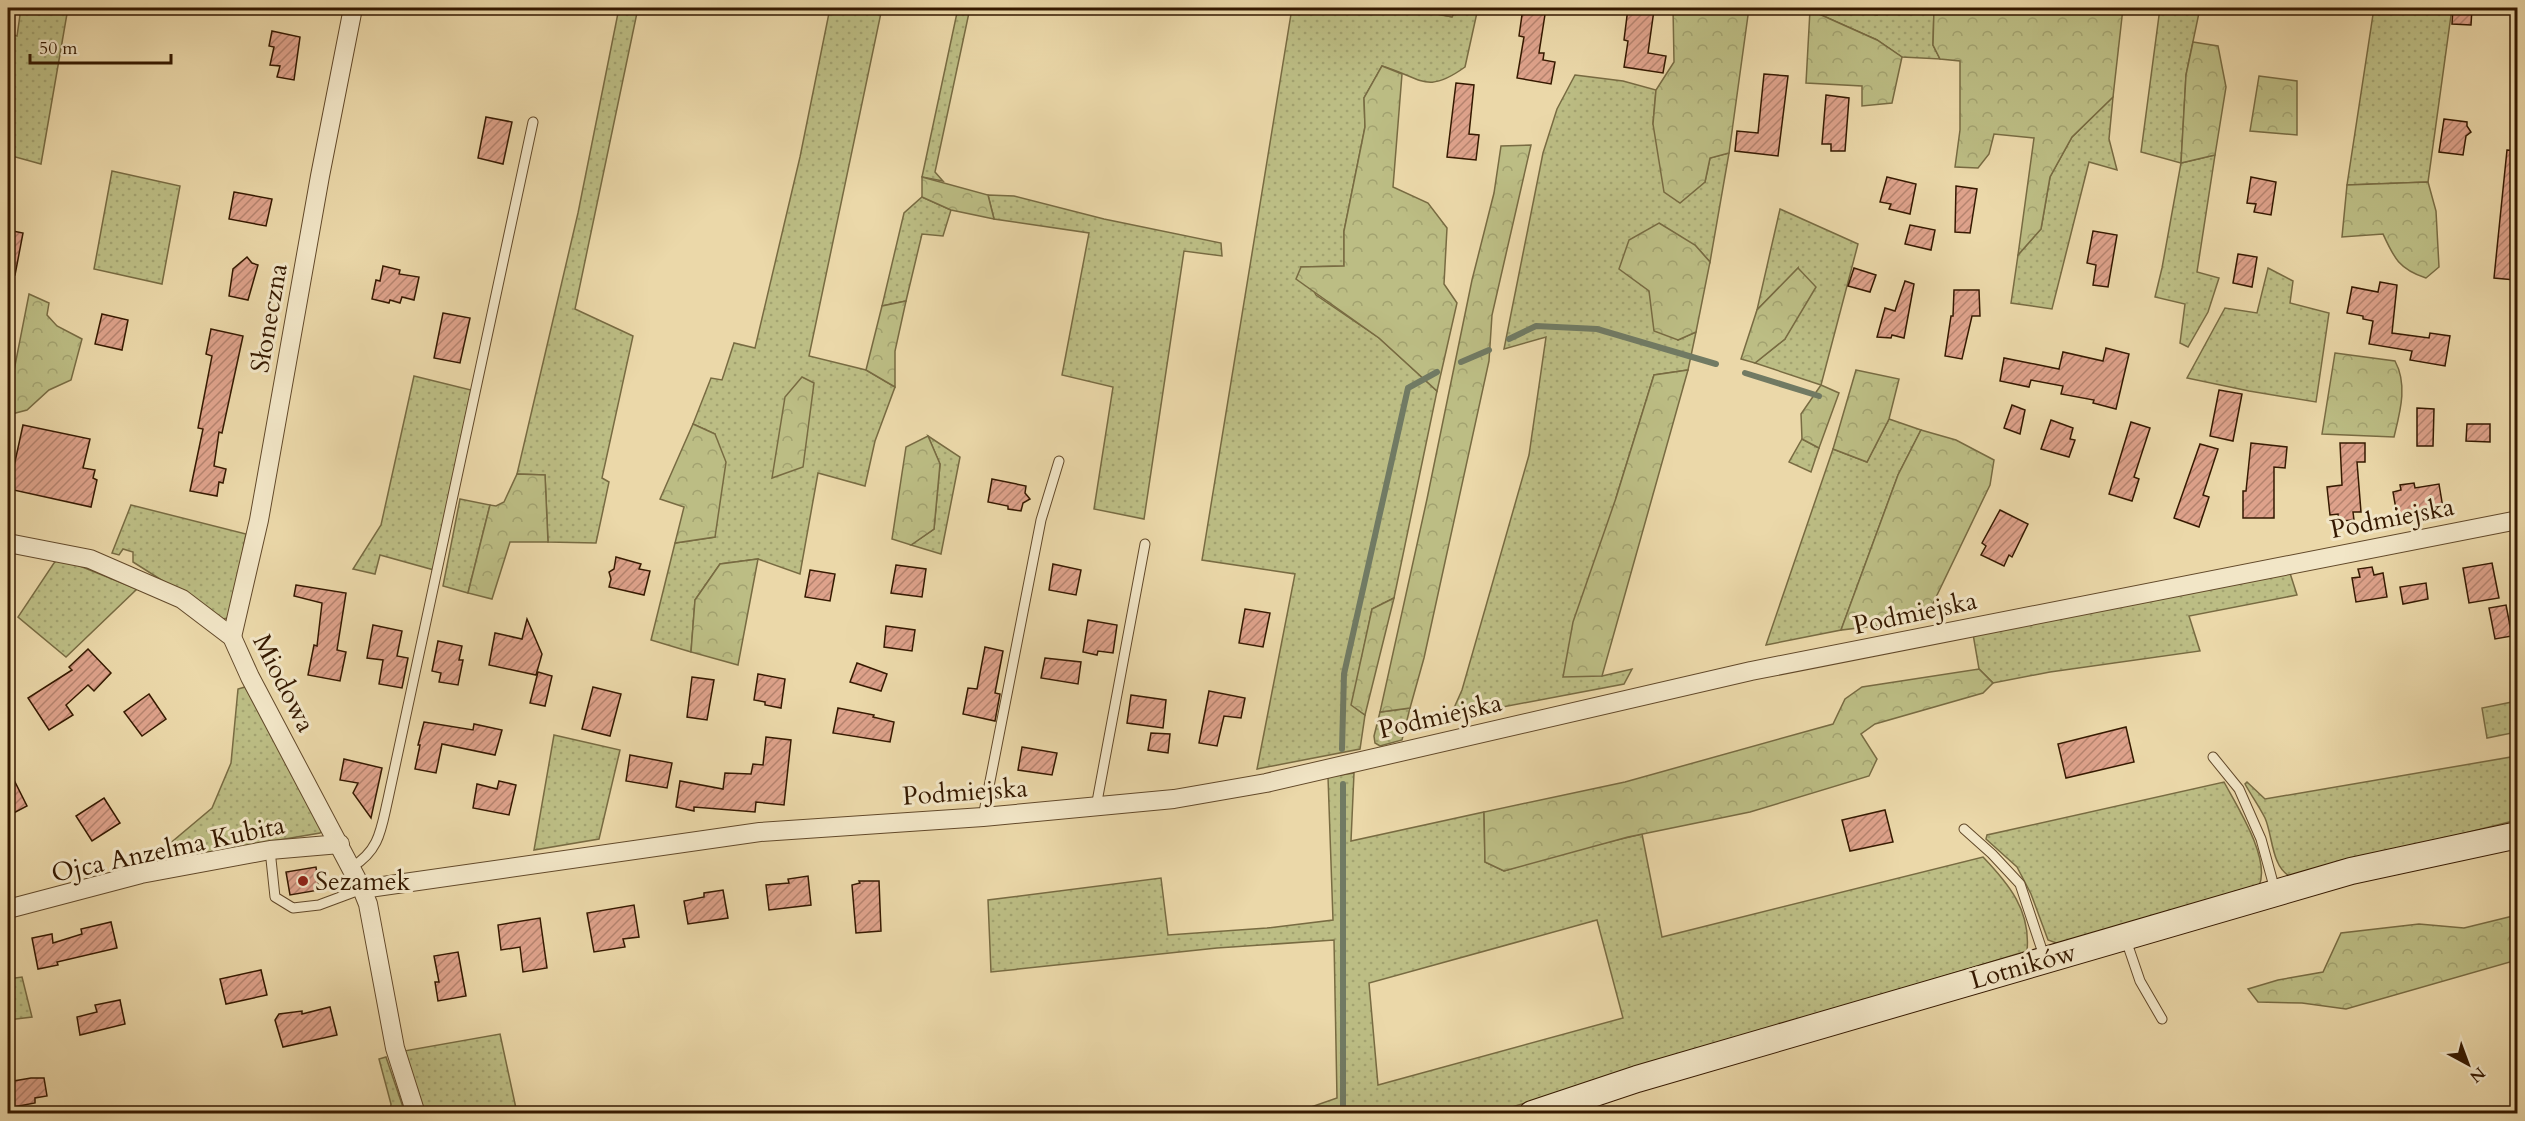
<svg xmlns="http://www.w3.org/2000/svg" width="2525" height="1121" font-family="Cardo,serif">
<defs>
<pattern id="grass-dots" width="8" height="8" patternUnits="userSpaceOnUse" patternTransform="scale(1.5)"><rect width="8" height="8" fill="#bcbd84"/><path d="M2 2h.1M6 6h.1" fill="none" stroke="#a2a270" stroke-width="1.8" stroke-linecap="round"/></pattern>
<pattern id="forest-crowns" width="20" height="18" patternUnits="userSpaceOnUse" patternTransform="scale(1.5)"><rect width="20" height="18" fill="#bcbd84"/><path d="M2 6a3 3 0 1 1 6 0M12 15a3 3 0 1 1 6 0" fill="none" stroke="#a2a270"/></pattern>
<pattern id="building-hatch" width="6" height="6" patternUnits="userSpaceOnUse" patternTransform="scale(1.5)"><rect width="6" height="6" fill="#dea28b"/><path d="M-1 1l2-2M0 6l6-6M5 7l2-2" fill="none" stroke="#b5836f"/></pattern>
</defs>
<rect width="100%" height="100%" fill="#ebd8a9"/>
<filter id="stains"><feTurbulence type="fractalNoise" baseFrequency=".00333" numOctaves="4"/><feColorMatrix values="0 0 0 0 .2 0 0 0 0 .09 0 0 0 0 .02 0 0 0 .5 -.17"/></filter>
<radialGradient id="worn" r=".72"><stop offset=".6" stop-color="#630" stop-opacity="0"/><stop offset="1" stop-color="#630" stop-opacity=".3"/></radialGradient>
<g fill="url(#grass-dots)" stroke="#786b42" stroke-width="1.5" fill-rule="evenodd">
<path d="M21,8H68L41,164L8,155V33L17,36Z"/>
<path d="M619,8H638L575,309L633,336L602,478L609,482L596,543L548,542L545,475L517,474L578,213Z"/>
<path d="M830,8H882L809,356L866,370L895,387L875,441L865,486L818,473L800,574L758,559L720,564L695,600L691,652L651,640L675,543L715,537V434L693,424L711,378L722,380L734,343L755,348L800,157Z"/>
<path d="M958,8H970L935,172L943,181L922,177Z"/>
<path d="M1292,8H1406L1452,17L1457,8H1478L1465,67C1426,95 1422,78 1382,66L1364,98L1365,127L1344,231V266L1301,267L1316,295L1379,338L1437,391L1394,598L1372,609L1352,705L1365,715L1360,749L1257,769L1295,574L1202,560Z"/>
<path d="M1799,8H1855L1877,15L1878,8H1934L1933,45L1940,59L1902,57L1877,40L1810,10Z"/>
<path d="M2160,8H2200L2186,75L2181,163L2215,155L2197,272L2219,278L2208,312L2188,347L2180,343L2185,304L2155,297L2162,268L2181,163L2141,152Z"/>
<path d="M2374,8H2452L2428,182L2347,185Z"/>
<path d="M1575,75L1623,81L1656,90L1653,124L1705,182L1710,158L1729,153L1710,262L1695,245L1649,291L1678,340L1696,332L1688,370L1654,375L1616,498L1602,676L1632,669L1624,684L1450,717L1462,690L1529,455L1546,337L1504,349L1543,153L1557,109Z"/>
<path d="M2113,97L2109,139L2117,170L2089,162L2052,309L2011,303L2018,255L2041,229L2050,177L2072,137Z"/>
<path d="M112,171L180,186L162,284L94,269Z"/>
<path d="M988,195L1014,196L1104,219L1221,243L1222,256L1184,251L1144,519L1094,509L1113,387L1062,375L1089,233L994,219Z"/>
<path d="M922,197L951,210L943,236L922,234L906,301L882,306L904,213Z"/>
<path d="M1780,209L1858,244L1821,385L1755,363L1785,339L1798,268L1757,310Z"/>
<path d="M2268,268L2293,281L2290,303L2329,313L2316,402L2249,391L2187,378L2225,308L2257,313Z"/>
<path d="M414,376L471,390L434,570L380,555L375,574L353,569L381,525Z"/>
<path d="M1889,419L1921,430L1898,475L1841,630L1766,645L1833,449L1867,462Z"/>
<path d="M928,436L960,457L941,554L911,545L934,529L940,464Z"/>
<path d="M1802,439L1819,448L1811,472L1789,462Z"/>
<path d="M460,499L490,505L468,593L443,586Z"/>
<path d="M131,505L246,534L232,610L228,618L223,619L133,562V552L123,549L119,555L112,553Z"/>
<path d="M60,558L137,589L66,657L18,617L54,563Z"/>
<path d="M2289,570L2297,595L2189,616L2200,651L2050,672L1993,683L1979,669L1973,634Z"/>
<path d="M245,687L325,827L320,833L163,860L155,856L212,808L231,763L238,689Z"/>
<path d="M2517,701V732L2487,738L2482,708Z"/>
<path d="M1410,708L1402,740L1380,746L1375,743L1374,736L1380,712Z"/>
<path d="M554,735L620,750L599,839L534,850Z"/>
<path d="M2517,756V820L2291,877C2271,867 2273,836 2265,818C2259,806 2251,795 2245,784L2247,782L2265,799Z"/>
<path d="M1354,773L1351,841L1484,812L1485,862L1504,871L1566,852L1642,834L1662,937L1983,857C2009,884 2031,911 2027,951L1492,1113L1291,1114L1337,1098L1334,940L1217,948L991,972L988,900L1161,878L1168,935L1267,928L1333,920L1328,777ZM1597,920L1623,1018L1378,1085L1369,983Z"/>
<path d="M2224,782C2237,806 2271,859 2259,886L2059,944L2048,940L2031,894L2017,867L1986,839L1987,835Z"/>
<path d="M22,977L32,1017L8,1020V979Z"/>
<path d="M500,1034L517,1113H424L404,1051Z"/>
<path d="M386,1057L405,1113H387H390L391,1104L379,1059Z"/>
</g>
<g fill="url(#forest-crowns)" stroke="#786b42" stroke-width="1.5">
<path d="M1406,8H1457L1452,17Z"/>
<path d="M1673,8H1749L1729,153L1710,158L1705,182L1680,203L1664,192L1653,124L1656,90L1674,62Z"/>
<path d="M1934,8H2123L2113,97L2072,137L2050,177L2041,229L2018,255L2034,138L1994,134L1989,154L1978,168L1955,167L1960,130V61L1940,59L1933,45Z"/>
<path d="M1810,10L1877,40L1902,57L1892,103L1862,106V86L1806,83Z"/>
<path d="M2193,42L2218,46L2226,87L2215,155L2181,163L2186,75Z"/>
<path d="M1382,66L1402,74L1393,187L1428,203L1447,228L1444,284L1457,303L1437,391L1379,338L1296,279L1301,267L1344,266V231L1365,127L1364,98Z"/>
<path d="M2259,76L2297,81V135L2250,131Z"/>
<path d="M1531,145L1492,315L1489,361L1424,658L1410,708L1380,712L1427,499L1472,280L1494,193L1501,146Z"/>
<path d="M922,177L988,195L994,219L951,210L922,197Z"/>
<path d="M2428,182L2436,211L2439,267L2426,278C2399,269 2394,258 2383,234L2342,237L2347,185Z"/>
<path d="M1659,223L1695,245L1710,262L1696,332L1678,340L1654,331L1649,291L1619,269L1629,240Z"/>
<path d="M1798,268L1816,287L1785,339L1755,363L1741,359L1757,310Z"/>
<path d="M29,294L49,303L47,315L57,326L82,339L71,380L49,390L27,410L8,415V401Z"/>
<path d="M906,301L895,351V387L866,370L882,306Z"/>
<path d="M2335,353L2395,361C2408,385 2400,412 2394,437L2322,434Z"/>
<path d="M1688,370L1602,676L1563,677L1573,622L1616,498L1654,375Z"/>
<path d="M1856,370L1899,379L1889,419L1867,462L1833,449Z"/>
<path d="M802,377L814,383L803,467L772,478L785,397Z"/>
<path d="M1821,385L1839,393L1819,448L1802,439L1801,414Z"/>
<path d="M693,424L715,434L726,462L715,537L675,543L684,507L660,499Z"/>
<path d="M1921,430L1956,440L1994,460L1990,485L1925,620L1841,630L1898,475Z"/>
<path d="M928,436L940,464L934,529L911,545L892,539L906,447Z"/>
<path d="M517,474L545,475L548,542H510L492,599L468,593L490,505L496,506L504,502Z"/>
<path d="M758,559L738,665L691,652L695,600L720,564Z"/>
<path d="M1394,598L1365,715L1351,705L1372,609Z"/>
<path d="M1979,669L1993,683L1983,693L1875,724L1861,734L1877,759L1869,776L1750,812L1628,837L1504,871L1485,862L1484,812L1625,782L1833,724L1845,699L1862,687Z"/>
<path d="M2517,915V960L2346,1009L2302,1003L2258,1002L2248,989L2278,980L2323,972L2341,933L2419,924L2464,928Z"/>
</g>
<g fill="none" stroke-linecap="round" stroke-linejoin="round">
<g stroke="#717a63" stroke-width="6">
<path d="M1509,339L1536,326L1597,329L1716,364"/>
<path d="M1461,362L1489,350"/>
<path d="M1745,373L1819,396"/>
<path d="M1342,749L1344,674L1408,388L1437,372"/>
<path d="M1343,1106V784"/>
</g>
</g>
<g fill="url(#building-hatch)" stroke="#351900" stroke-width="1.5">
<path d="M1523,8H1546L1539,53H1544L1543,60L1555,62L1551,84L1517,78L1524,37L1519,36Z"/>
<path d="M1628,8L1654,10L1648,53L1666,56L1663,73L1624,67L1628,41L1624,40Z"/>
<path d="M2453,8H2472L2471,25L2452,24Z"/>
<path d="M272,31L300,37L294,80L277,77L280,66L270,65L274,47L269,46Z"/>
<path d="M1764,74L1788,76L1778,156L1735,151L1737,131L1758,133Z"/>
<path d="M1456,83L1474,85L1469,134L1479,135L1476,160L1447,157Z"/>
<path d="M1826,95L1849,98L1845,151H1831V144H1822Z"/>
<path d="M486,117L512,122L503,164L478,158Z"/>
<path d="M2444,119L2467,122V126L2471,132L2466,136L2463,155L2439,152Z"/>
<path d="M2507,150L2517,151V250L2515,280L2494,278Z"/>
<path d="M1887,177L1916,184L1910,214L1889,209L1891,204L1880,202Z"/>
<path d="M2251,177L2276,182L2271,215L2254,212L2256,204L2247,203Z"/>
<path d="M1956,186L1977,189L1970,233L1955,232Z"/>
<path d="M234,192L272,199L266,226L229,219Z"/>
<path d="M1910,225L1935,230L1931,250L1905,244Z"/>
<path d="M8,230L23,233L15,275H8Z"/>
<path d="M2093,231L2117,235L2108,287L2093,285L2096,265L2087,263Z"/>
<path d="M2238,254L2257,257L2252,287L2233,283Z"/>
<path d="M247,257L252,263L258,265L248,300L229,296L233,269Z"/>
<path d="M383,266L400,270L399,274L419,277L414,300L402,297L400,303L390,300L389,303L372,299L376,280L380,281Z"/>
<path d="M1854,268L1876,275L1870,292L1848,286Z"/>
<path d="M1905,281L1914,284L1904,338L1892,335L1891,338L1877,337L1885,308L1895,311Z"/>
<path d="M2380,282L2397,285L2392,333L2429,338L2430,333L2450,336L2445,366L2410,360L2412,351L2369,344L2373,321L2363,319V316L2347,313L2352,287L2378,292Z"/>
<path d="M1954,290H1979L1980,316H1972L1962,359L1945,356L1951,316H1953Z"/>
<path d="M443,313L470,318L460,363L434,358Z"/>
<path d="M102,314L128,320L122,350L95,344Z"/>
<path d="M211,329L243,336L222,433L219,432L214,466L226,469L223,483L219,482L217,496L190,491L203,429L198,428L212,356L206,354Z"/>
<path d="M2106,348L2129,354L2116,409L2093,403L2094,400L2061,394L2063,386L2031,380L2029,387L2000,381L2004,358L2059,369L2063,352L2103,361Z"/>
<path d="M2219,390L2242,394L2233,441L2210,436Z"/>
<path d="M2012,405L2025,410L2020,434L2004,428Z"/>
<path d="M2417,408L2434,409L2433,446H2417Z"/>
<path d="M2051,420L2073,428L2070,439L2075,440L2069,457L2041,449Z"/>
<path d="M2131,422L2150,428L2134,477L2139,479L2132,501L2109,494Z"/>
<path d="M2467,424H2490V442L2466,441Z"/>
<path d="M23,425L90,439L83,468L95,470L93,478L97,480L91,507L9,489Z"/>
<path d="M2251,443L2287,447L2285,468L2274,467V518H2243V491H2246Z"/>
<path d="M2340,443H2365V462H2357L2361,512H2353L2354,520L2339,521L2338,514L2330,515L2327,487L2342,485Z"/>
<path d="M2200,444L2218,449L2203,495L2209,497L2199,527L2174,518Z"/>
<path d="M992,479L1026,486L1025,493L1030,499L1023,503L1021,511L1008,509V506L988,502Z"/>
<path d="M2414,483L2415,488L2439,484L2443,508L2397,515L2393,492L2401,490L2400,485Z"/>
<path d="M2000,510L2028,524L2012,557L2009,555L2004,566L1981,555L1986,546L1982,543Z"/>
<path d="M616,557L641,564L639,569L650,571L644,595L609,587L611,579L609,572L614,569Z"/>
<path d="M2492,563L2499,598L2469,603L2463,568Z"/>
<path d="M1053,564L1081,570L1076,595L1049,590Z"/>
<path d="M896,565L926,569L922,597L891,593Z"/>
<path d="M2372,567L2374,575L2383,573L2387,597L2356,602L2352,578L2360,577L2358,569Z"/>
<path d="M810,570L835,574L830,601L805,597Z"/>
<path d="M2426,583L2428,599L2403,604L2400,587Z"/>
<path d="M296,585L346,593L337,650L346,652L340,681L308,675L314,645L317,646L322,603L294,596Z"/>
<path d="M2506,605L2512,636L2495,639L2489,608Z"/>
<path d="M1245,609L1270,613L1263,647L1239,643Z"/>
<path d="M527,619L542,654L536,675L489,665L495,633L522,639Z"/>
<path d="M1088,620L1117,625L1113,653L1098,651L1097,655L1083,652Z"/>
<path d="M373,625L402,631L397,656L408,658L402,688L379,684L383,660L367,658Z"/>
<path d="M886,626L915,630L912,651L884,647Z"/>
<path d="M438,641L462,646L459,660H463L458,685L439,682L441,673L432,671Z"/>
<path d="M985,647L1003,651L995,693L1000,694L995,721L963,714L968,688L977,689Z"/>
<path d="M88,649L111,673L94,691L88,685L66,705L73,715L49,730L28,698L72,670L69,667Z"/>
<path d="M1045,658L1081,662L1078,684L1041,678Z"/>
<path d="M857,663L887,674L881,691L850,682Z"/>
<path d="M538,672L552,676L545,706L530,703Z"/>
<path d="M758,674L785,679L781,708L765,705V702L754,700Z"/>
<path d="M692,677L714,680L707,720L687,717Z"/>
<path d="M593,687L621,694L610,736L582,729Z"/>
<path d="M1209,691L1245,698L1241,718L1224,716L1217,746L1199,743Z"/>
<path d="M149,694L166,719L142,736L124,712Z"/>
<path d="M1131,695L1166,700L1163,728L1127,723Z"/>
<path d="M838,708L874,715L873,717L894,722L890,742L833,733Z"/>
<path d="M424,722L473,730L474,724L502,730L495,755L442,744L436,773L415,769L420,745H418Z"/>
<path d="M2126,727L2134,762L2066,778L2058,744Z"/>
<path d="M1151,733L1170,734L1168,753L1148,750Z"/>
<path d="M766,737L791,740L784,805L756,802L755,812L694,807V811L676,807L680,781L723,789L725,773L751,774L753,764L763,765Z"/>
<path d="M1022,747L1057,753L1052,775L1018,770Z"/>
<path d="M630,755L672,763L667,788L626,781Z"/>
<path d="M344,759L382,768L371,818L353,793L358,783L340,780Z"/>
<path d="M8,768L27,806L8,816Z"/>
<path d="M499,781L516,785L509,815L473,808L477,784L497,789Z"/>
<path d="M104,798L120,823L92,841L76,816Z"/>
<path d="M1885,810L1893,842L1850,851L1842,820Z"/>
<path d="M316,867L319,890L290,895L286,872Z"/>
<path d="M808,876L811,905L769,910L766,885L789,883L788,879Z"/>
<path d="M859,881H879L881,931L856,933L852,885L860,883Z"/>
<path d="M723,890L728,918L688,924L684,901L704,897V893Z"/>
<path d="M634,905L639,937L623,939L625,947L594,952L587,913Z"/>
<path d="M540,918L547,968L523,972L520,947L501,950L498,925Z"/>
<path d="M111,922L117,948L57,962L58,965L38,969L32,938L52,934L53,943L82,934L81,929Z"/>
<path d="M458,952L466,996L438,1001L435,982H439L434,956Z"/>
<path d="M261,970L267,995L226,1004L220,979Z"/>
<path d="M120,1000L125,1024L80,1035L77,1017L97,1012L95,1005Z"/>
<path d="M330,1007L337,1035L283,1047L275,1020L279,1014L302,1011V1014Z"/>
<path d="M31,1078H44L47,1096L35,1098V1103L8,1108V1082Z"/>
</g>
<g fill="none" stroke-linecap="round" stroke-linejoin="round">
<defs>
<g id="lane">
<path d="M2213,757L2239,789L2261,839L2275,890"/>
<path d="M1096,807L1145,544"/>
<path d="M983,817L1041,520L1059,461"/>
<path d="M1964,829L1992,854L2020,884L2045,959"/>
<path d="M270,850L275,897L293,908L319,905L362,889"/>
<path d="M352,867C380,850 381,829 388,799L533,122"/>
<path d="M2126,940L2140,981L2162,1019"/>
</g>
<g id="street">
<path d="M8,543L90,559L182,599L232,637L250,677L362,889L368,904L395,1048L416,1114"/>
<path d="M232,637L259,520L320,176L353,8"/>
<path d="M362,889L760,832L983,817L1174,799L1266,783L1751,671L2518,520"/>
<path d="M8,909L141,874L270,850L340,844"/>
</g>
<path id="secondary" d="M1532,1114L1637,1079L2351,871L2518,835"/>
</defs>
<use href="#lane" stroke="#62492a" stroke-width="11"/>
<use href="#street" stroke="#62492a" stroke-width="20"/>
<use href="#secondary" stroke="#351900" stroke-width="28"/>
<use href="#lane" stroke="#f2e6c7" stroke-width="9"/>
<use href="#street" stroke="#f2e6c7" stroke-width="18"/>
<use href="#secondary" stroke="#f2e6c7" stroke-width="26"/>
</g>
<circle fill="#8f2418" stroke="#f2e6c7" stroke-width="2" cx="303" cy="881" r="6"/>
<g text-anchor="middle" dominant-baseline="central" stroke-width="6" stroke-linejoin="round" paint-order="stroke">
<g font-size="26" fill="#351900" stroke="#f2e6c7">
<text transform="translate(269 318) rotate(-80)">Słoneczna</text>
<text transform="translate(2392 518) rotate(-11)">Podmiejska</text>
<text transform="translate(1915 613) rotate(-12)">Podmiejska</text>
<text transform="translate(284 683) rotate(63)">Miodowa</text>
<text transform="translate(1440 716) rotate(-13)">Podmiejska</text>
<text transform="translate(965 792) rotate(-4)">Podmiejska</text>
<text transform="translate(168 849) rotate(-12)">Ojca Anzelma Kubita</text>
<text transform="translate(2023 966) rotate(-16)">Lotników</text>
</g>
<g font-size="26" fill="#351900" stroke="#f2e6c7" text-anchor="start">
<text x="315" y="881">Sezamek</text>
</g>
</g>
<rect width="2525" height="1121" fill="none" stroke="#ebd8a9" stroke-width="30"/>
<rect x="9" y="9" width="2507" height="1103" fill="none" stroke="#351900" stroke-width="3"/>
<rect x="15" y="15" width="2495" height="1091" fill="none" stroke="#351900" stroke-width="1.5"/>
<g transform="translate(2468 1064) rotate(139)" stroke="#f2e6c7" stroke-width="4.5" paint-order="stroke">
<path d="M0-4.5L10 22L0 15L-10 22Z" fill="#351900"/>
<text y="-9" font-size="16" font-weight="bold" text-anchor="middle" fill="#351900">N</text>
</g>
<path d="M30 54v9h141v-9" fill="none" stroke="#351900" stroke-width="3"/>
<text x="39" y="54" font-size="18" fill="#351900" stroke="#f2e6c7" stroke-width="4.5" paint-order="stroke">50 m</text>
<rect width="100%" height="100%" filter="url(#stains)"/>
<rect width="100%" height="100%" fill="url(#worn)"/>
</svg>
